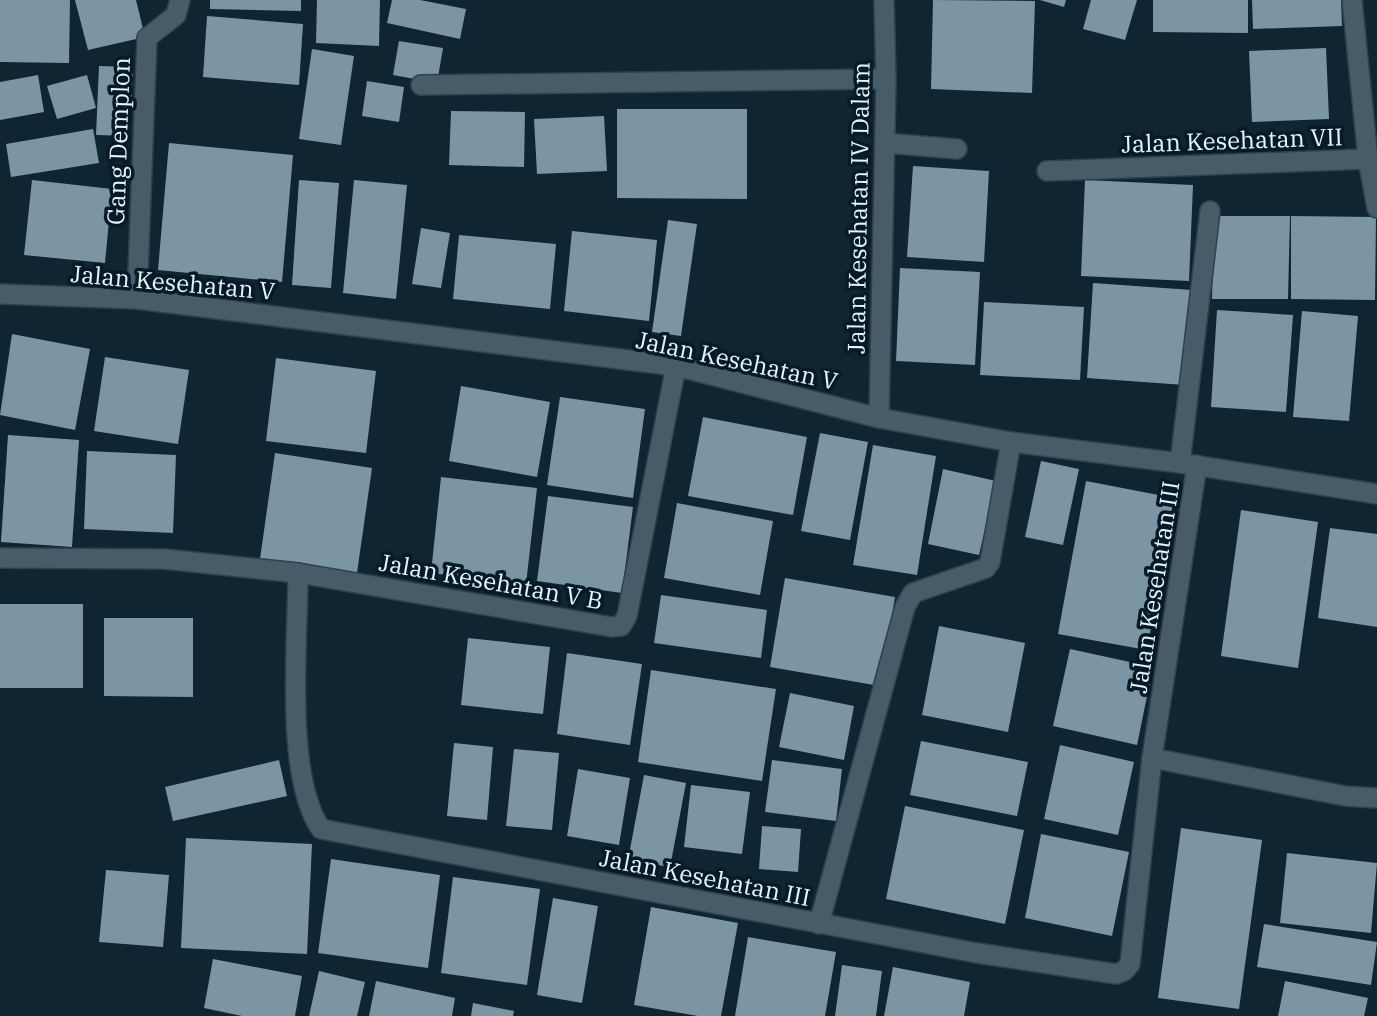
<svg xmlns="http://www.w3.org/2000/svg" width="1377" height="1016" font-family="'IBM Plex Serif',serif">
<rect width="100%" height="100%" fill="#0f2531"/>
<g fill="#7c95a5">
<path d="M0,0H70L69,63L0,62Z"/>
<path d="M75,0H136L145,37L88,50Z"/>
<path d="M210,0H301V11L210,9Z"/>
<path d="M317,0H380L379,46L316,43Z"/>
<path d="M392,0H420L466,9L460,39L387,23Z"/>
<path d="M933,0L1035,1L1032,93L931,89Z"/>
<path d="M1040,0H1066L1064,7Z"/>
<path d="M1091,0H1137L1125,40L1083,29Z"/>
<path d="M1153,0H1248V33L1153,32Z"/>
<path d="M1252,0H1341L1342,26L1253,29Z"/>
<path d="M207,16L303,24L299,85L203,77Z"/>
<path d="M399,41L443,48L437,83L393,75Z"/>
<path d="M1326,48L1329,119L1252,122L1249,51Z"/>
<path d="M312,49L354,56L341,145L299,139Z"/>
<path d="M99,66L133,67L130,136L96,135Z"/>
<path d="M38,75L44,112L0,120V82Z"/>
<path d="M87,75L96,108L57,119L47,86Z"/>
<path d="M367,81L404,87L399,122L362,116Z"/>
<path d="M617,109H747V199L617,198Z"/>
<path d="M451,111L525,112L524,167L449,165Z"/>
<path d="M604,116L607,171L537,174L534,119Z"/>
<path d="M93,129L99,163L11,177L6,144Z"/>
<path d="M169,143L293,155L282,282L158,270Z"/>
<path d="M913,166L989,171L984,262L907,257Z"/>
<path d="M32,180L112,189L105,263L24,255Z"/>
<path d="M299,180L339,183L331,288L292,285Z"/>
<path d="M354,180L407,185L396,299L343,293Z"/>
<path d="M1085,180L1193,185L1189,281L1081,276Z"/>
<path d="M1214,216H1290L1288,299H1212Z"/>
<path d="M1291,216L1376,217L1375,300L1291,299Z"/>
<path d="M668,220L697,224L681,336L652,332Z"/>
<path d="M421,228L450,233L441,288L412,284Z"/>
<path d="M572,231L657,240L649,321L564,311Z"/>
<path d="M459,235L556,244L550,309L453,299Z"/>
<path d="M900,268L980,272L975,365L896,361Z"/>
<path d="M1093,283L1192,290L1185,385L1087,378Z"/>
<path d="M984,302L1084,307L1080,380L980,375Z"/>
<path d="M1217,310L1293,315L1286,412L1211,407Z"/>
<path d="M1302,311L1358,316L1349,421L1293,417Z"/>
<path d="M12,334L90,349L75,430L0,415Z"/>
<path d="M105,357L189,370L178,444L94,431Z"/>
<path d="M276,358L376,371L366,453L266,441Z"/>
<path d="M461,386L550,402L537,477L449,461Z"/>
<path d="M560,397L645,409L633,498L547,485Z"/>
<path d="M703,417L807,437L793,515L688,496Z"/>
<path d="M820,433L868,442L850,540L801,531Z"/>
<path d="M8,435L79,440L72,547L1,542Z"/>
<path d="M873,445L936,456L917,575L853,565Z"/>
<path d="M87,451L176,455L173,533L84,529Z"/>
<path d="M275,453L372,468L357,573L260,559Z"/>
<path d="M1041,461L1079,469L1063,545L1025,537Z"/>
<path d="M943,469L996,481L979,555L928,544Z"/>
<path d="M441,477L537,488L526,584L431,573Z"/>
<path d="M1086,481L1174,498L1147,650L1058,634Z"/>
<path d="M548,496L633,507L622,593L537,581Z"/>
<path d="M677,503L773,521L760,595L664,578Z"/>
<path d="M1241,510L1318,522L1298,668L1221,656Z"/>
<path d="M1330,528L1377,534V627L1318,618Z"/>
<path d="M785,578L895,597L880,686L770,667Z"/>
<path d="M661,595L767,610L761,658L654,643Z"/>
<rect x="0" y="604" width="83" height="84"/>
<path d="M104,618H193V697L104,696Z"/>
<path d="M939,626L1025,643L1008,732L922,715Z"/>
<path d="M468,638L550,647L543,714L461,705Z"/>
<path d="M1070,649L1153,667L1137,745L1053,726Z"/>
<path d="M567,653L642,664L630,745L557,734Z"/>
<path d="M651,670L776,689L762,781L638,762Z"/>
<path d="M790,693L854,706L844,760L779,747Z"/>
<path d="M921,741L1028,762L1017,816L910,795Z"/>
<path d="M454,743L493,747L487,820L447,816Z"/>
<path d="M1060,745L1134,762L1118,835L1044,819Z"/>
<path d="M514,749L559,753L552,830L506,826Z"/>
<path d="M279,760L287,796L173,821L165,787Z"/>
<path d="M772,760L842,769L836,821L765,812Z"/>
<path d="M578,769L630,778L619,845L567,836Z"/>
<path d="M644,775L686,783L670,867L628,860Z"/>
<path d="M691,785L750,792L742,854L684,847Z"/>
<path d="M905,806L1024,830L1005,924L886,899Z"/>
<path d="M762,826L801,829L798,872L759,869Z"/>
<path d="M1181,828L1262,840L1239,1009L1158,998Z"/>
<path d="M1041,834L1129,852L1112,936L1025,918Z"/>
<path d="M186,838L312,844L307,954L181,948Z"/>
<path d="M1287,853L1377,863L1371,933L1280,923Z"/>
<path d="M331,859L440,875L428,968L318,953Z"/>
<path d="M106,870L169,875L163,947L99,942Z"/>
<path d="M453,877L540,889L527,985L441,973Z"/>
<path d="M553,898L598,906L582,1003L537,995Z"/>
<path d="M651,907L738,923L721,1016H698L634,1005Z"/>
<path d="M1264,924L1377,942L1371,985L1257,967Z"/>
<path d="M748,937L836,952L825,1016H735Z"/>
<path d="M213,959L302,976L295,1016H242L204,1008Z"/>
<path d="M842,965L882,971L876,1016H835Z"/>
<path d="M893,967L970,982L964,1016H884Z"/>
<path d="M319,971L365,982L357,1016H309Z"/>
<path d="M376,981L455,998L452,1016H369Z"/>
<path d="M1285,981L1368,998L1364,1016H1278Z"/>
<path d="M473,1003L514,1011L513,1016H471Z"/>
</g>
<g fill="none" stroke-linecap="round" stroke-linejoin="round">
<defs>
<path id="service" d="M885,143L957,149"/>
<g id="minor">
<path d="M1352,0L1368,159"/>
<path d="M421,85L886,79"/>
<path d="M1047,171L1368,159L1377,208"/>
<path d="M0,294L137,299L676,366L879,418L1011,442L1180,463L1377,494"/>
<path d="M137,299L147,38L176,15L180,0"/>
<path d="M879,418L886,79L884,0"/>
<path d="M1180,463L1210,211"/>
<path d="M0,558L164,559L298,573L612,627L621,626L627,616L676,366"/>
<path d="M298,573C298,639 284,776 321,829L977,953L1116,974L1124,971L1130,964L1152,758L1197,465"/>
<path d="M1152,758L1345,796L1377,798"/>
<path d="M819,924L905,607L913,593L986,568L990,562L1011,442"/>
</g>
</defs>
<use href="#service" stroke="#2d424d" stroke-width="22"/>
<use href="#minor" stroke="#2d424d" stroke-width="22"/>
<use href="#service" stroke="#475c68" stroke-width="19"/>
<use href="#minor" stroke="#475c68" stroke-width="19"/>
</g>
<g text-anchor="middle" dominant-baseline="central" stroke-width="7" stroke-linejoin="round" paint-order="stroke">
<g font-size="24" fill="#e5f3fb" stroke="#061b27">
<text transform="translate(1232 140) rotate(-2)">Jalan Kesehatan VII</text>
<text transform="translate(118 141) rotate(-88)">Gang Demplon</text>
<text transform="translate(858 208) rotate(-89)">Jalan Kesehatan IV Dalam</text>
<text transform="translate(173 282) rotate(5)">Jalan Kesehatan V</text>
<text transform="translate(737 360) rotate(12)">Jalan Kesehatan V</text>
<text transform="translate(491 581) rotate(10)">Jalan Kesehatan V B</text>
<text transform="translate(1154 587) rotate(-81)">Jalan Kesehatan III</text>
<text transform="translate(705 877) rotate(11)">Jalan Kesehatan III</text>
</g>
</g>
</svg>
